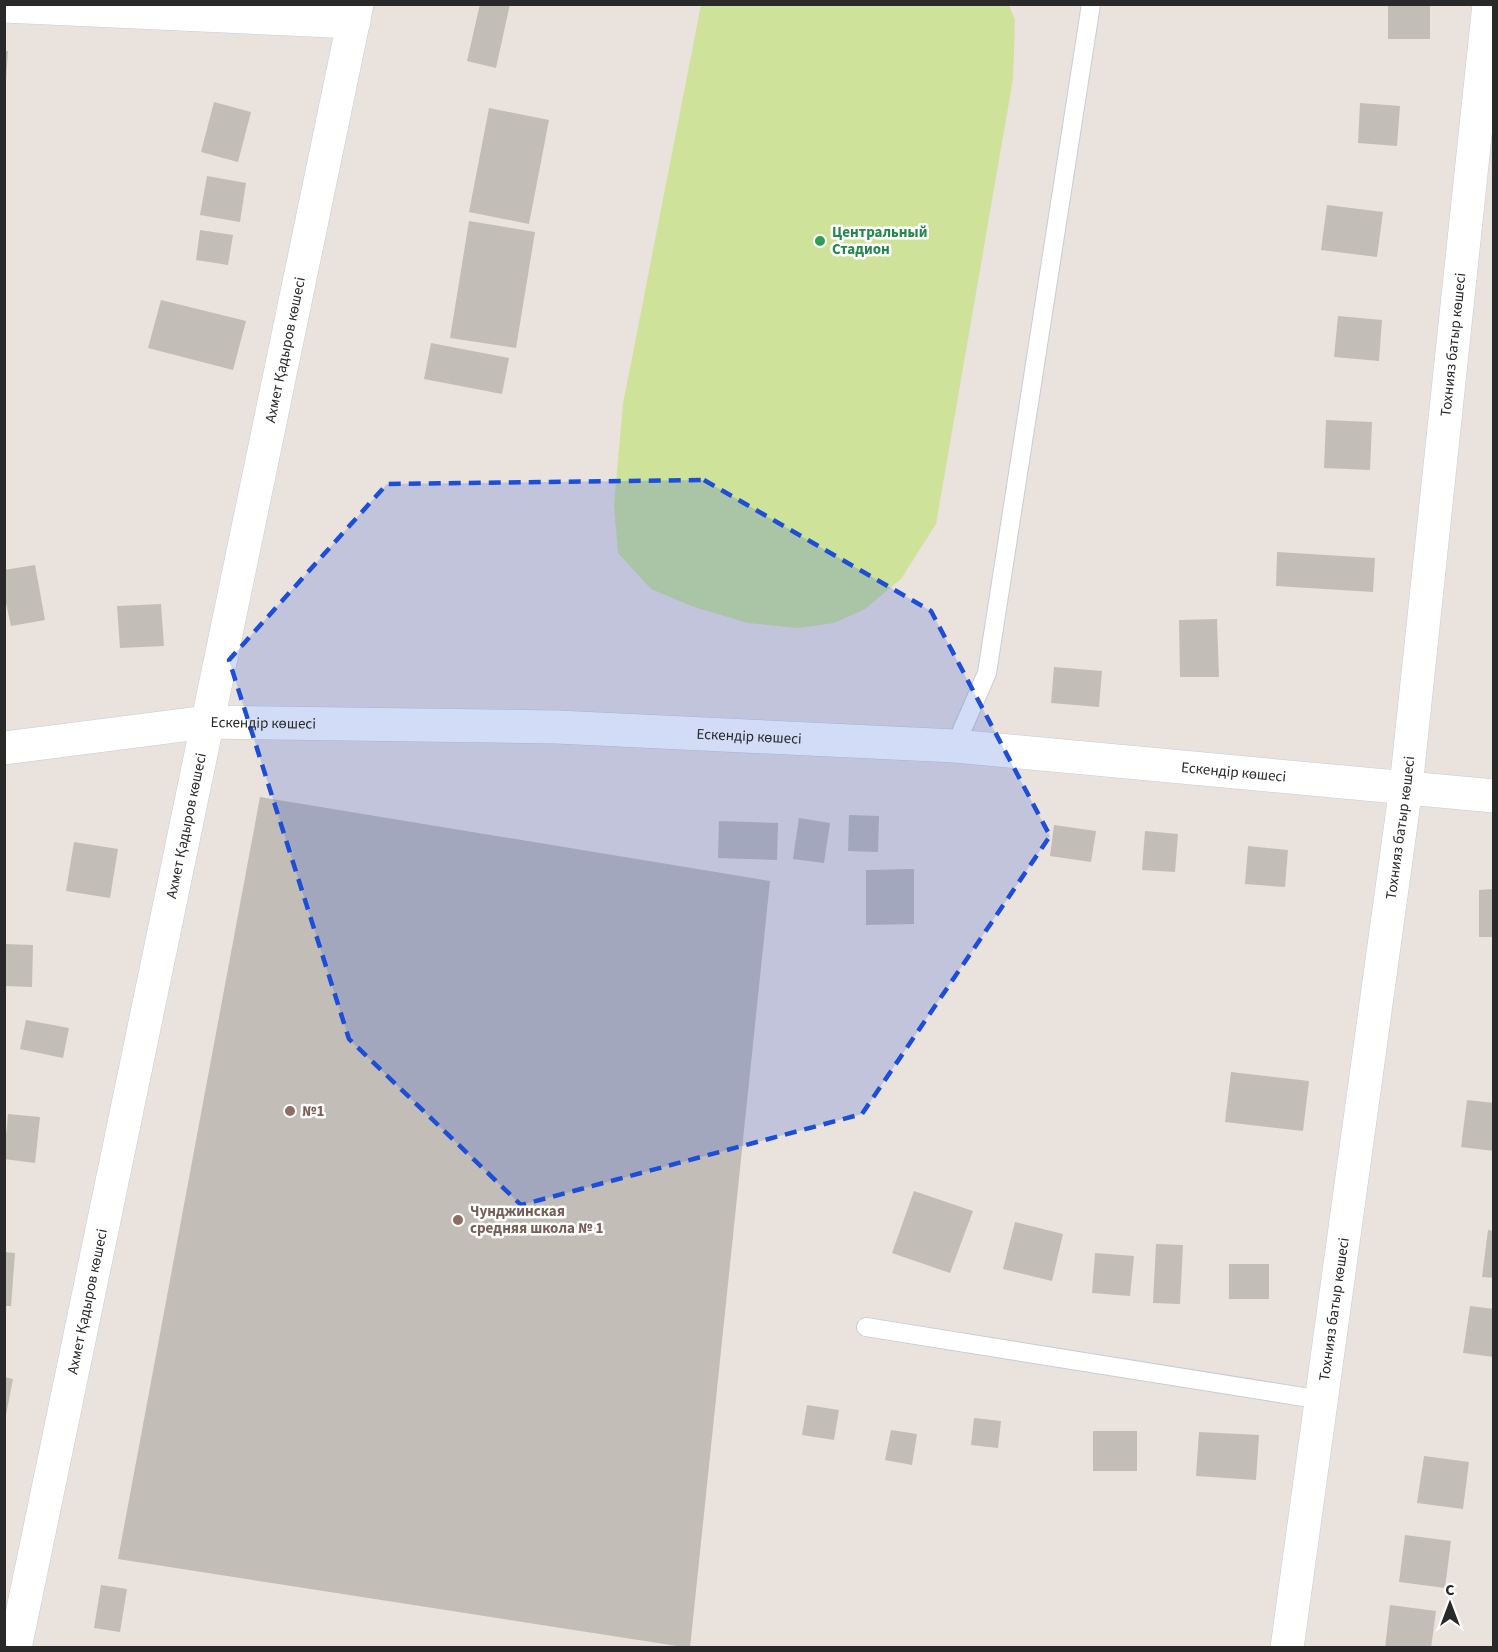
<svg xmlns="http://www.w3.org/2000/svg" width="1498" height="1652" font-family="'Source Sans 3',sans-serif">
<rect width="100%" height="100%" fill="#eae2dc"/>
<path fill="#cee29a" d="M701,5H1009L1015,20L1013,79L936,524L901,579L865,609L834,623L798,628L748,623L694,607L651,589L618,553L614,505L623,404Z"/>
<g fill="#c3bdb8">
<path d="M480,4H510L496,68L467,61Z"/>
<rect x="1388" y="4" width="42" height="35"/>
<path d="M4,51H8L6,78H4Z"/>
<path d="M214,102L251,112L238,162L201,152Z"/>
<path d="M1360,103L1400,106L1397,146L1358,143Z"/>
<path d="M489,108L549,120L529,224L469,212Z"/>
<path d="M207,176L246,183L240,222L200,215Z"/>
<path d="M1327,205L1383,212L1377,257L1321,250Z"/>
<path d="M469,221L535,232L516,348L450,338Z"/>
<path d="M200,230L233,235L228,265L196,260Z"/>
<path d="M161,300L246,321L233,370L148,348Z"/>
<path d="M1338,316L1382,320L1379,361L1334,357Z"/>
<path d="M431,343L509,358L502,394L424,379Z"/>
<path d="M1326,420L1372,422L1370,470L1324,468Z"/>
<path d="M1277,552L1375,558L1373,592L1276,586Z"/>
<path d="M35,565L45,620L11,626L4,594V570Z"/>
<path d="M161,604L164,646L120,648L117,606Z"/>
<path d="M1217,619L1219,677H1180L1179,620Z"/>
<path d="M1054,667L1102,671L1099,707L1051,703Z"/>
<path d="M260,797L770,881L690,1648L118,1559Z"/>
<path d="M849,815L879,816L878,852L848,851Z"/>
<path d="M799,818L830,823L824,863L793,859Z"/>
<path d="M719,821L778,823L777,860L718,858Z"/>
<path d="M1054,825L1096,831L1091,862L1050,856Z"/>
<path d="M1145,831L1178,834L1175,872L1142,870Z"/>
<path d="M74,842L118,849L110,898L66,891Z"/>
<path d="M1248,846L1288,850L1285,887L1245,884Z"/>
<path d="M914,869V924L866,925V870Z"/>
<path d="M1494,889V937H1479V890Z"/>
<path d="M4,944L33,945L32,987L4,986Z"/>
<path d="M26,1020L69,1028L63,1058L20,1049Z"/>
<path d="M1231,1072L1309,1081L1303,1131L1225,1122Z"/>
<path d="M1467,1100L1494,1103V1151L1461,1147Z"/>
<path d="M8,1114L40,1117L35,1163L4,1159Z"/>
<path d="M914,1191L973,1211L950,1273L892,1253Z"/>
<path d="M1015,1222L1063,1234L1052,1281L1003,1269Z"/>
<path d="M1488,1230L1494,1231V1278L1482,1277Z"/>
<path d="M1156,1244L1183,1245L1180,1304L1153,1303Z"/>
<path d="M4,1252L15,1253L11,1306H4Z"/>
<path d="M1095,1253L1134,1256L1130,1296L1092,1293Z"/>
<rect x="1229" y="1264" width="40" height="35"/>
<path d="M1470,1306L1494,1309V1357L1463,1353Z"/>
<path d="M4,1377L13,1379L6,1415H4Z"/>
<path d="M807,1405L839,1410L834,1440L802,1435Z"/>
<path d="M974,1418L1001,1421L998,1448L971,1445Z"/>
<path d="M891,1430L917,1434L912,1465L885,1460Z"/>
<rect x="1093" y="1431" width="44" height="40"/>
<path d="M1199,1432L1259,1435L1256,1480L1196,1476Z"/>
<path d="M1424,1456L1469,1462L1463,1509L1417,1503Z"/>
<path d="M1405,1535L1451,1541L1445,1588L1399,1582Z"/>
<path d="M101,1585L127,1589L120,1632L94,1628Z"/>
<path d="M1390,1605L1436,1611L1431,1648H1385Z"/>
</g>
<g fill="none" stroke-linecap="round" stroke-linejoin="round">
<defs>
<g id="service">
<path d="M955,746L987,673L1091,4"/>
<path d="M866,1327L1322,1400"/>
</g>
<g id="minor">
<path d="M4,6L354,22"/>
<path id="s1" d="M4,748L207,722L557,727L955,746L1494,796"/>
<path id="s2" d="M15,1648L357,4"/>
<path id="s3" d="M1287,1648L1406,787L1489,4"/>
</g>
</defs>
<use href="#service" stroke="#c7cdd6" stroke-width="20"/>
<use href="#minor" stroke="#c7cdd6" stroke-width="34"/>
<use href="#service" stroke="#fff" stroke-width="18"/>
<use href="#minor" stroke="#fff" stroke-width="33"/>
</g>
<path fill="#1d4ed8" fill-opacity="0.2" stroke="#1d4ed8" stroke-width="4.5" stroke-dasharray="12 8" stroke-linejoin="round" d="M704,480L931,611L1050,836L862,1114L521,1205L349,1039L229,660L387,484Z"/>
<circle fill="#2e9e5b" stroke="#fff" stroke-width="2" cx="820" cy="241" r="6"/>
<g fill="#8d6e63" stroke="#fff" stroke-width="2">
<circle cx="290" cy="1111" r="6"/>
<circle cx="458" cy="1220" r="6"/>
</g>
<g text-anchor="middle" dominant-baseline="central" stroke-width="5" stroke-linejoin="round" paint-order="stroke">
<g font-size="15" font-weight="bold" fill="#27864d" stroke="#fff" text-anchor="start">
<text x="832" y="232">Центральный<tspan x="832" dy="17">Стадион</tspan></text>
</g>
<g font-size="15" fill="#292929" stroke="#fff">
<text stroke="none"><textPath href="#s3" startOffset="1314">Тохнияз батыр көшесі</textPath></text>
<text stroke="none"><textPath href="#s2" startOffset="1326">Ахмет Қадыров көшесі</textPath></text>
<text stroke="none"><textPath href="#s1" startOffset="261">Ескендір көшесі</textPath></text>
<text stroke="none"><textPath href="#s1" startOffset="747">Ескендір көшесі</textPath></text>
<text stroke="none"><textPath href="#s1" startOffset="1233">Ескендір көшесі</textPath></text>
<text stroke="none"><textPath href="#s2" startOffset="840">Ахмет Қадыров көшесі</textPath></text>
<text stroke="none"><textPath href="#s3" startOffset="828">Тохнияз батыр көшесі</textPath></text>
<text stroke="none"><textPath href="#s2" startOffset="354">Ахмет Қадыров көшесі</textPath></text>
<text stroke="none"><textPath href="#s3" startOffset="342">Тохнияз батыр көшесі</textPath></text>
</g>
<g font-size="15" font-weight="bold" fill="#785e54" stroke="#fff" text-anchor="start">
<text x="302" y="1111">№1</text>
<text x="470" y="1211">Чунджинская<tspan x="470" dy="17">средняя школа № 1</tspan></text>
</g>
</g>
<rect width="1498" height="1652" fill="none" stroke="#292929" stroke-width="12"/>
<g transform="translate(1450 1604)" stroke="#ffffff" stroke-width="4.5" paint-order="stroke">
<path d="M0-4.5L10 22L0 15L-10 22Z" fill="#292929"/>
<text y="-9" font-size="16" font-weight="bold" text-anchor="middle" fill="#292929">С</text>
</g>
</svg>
